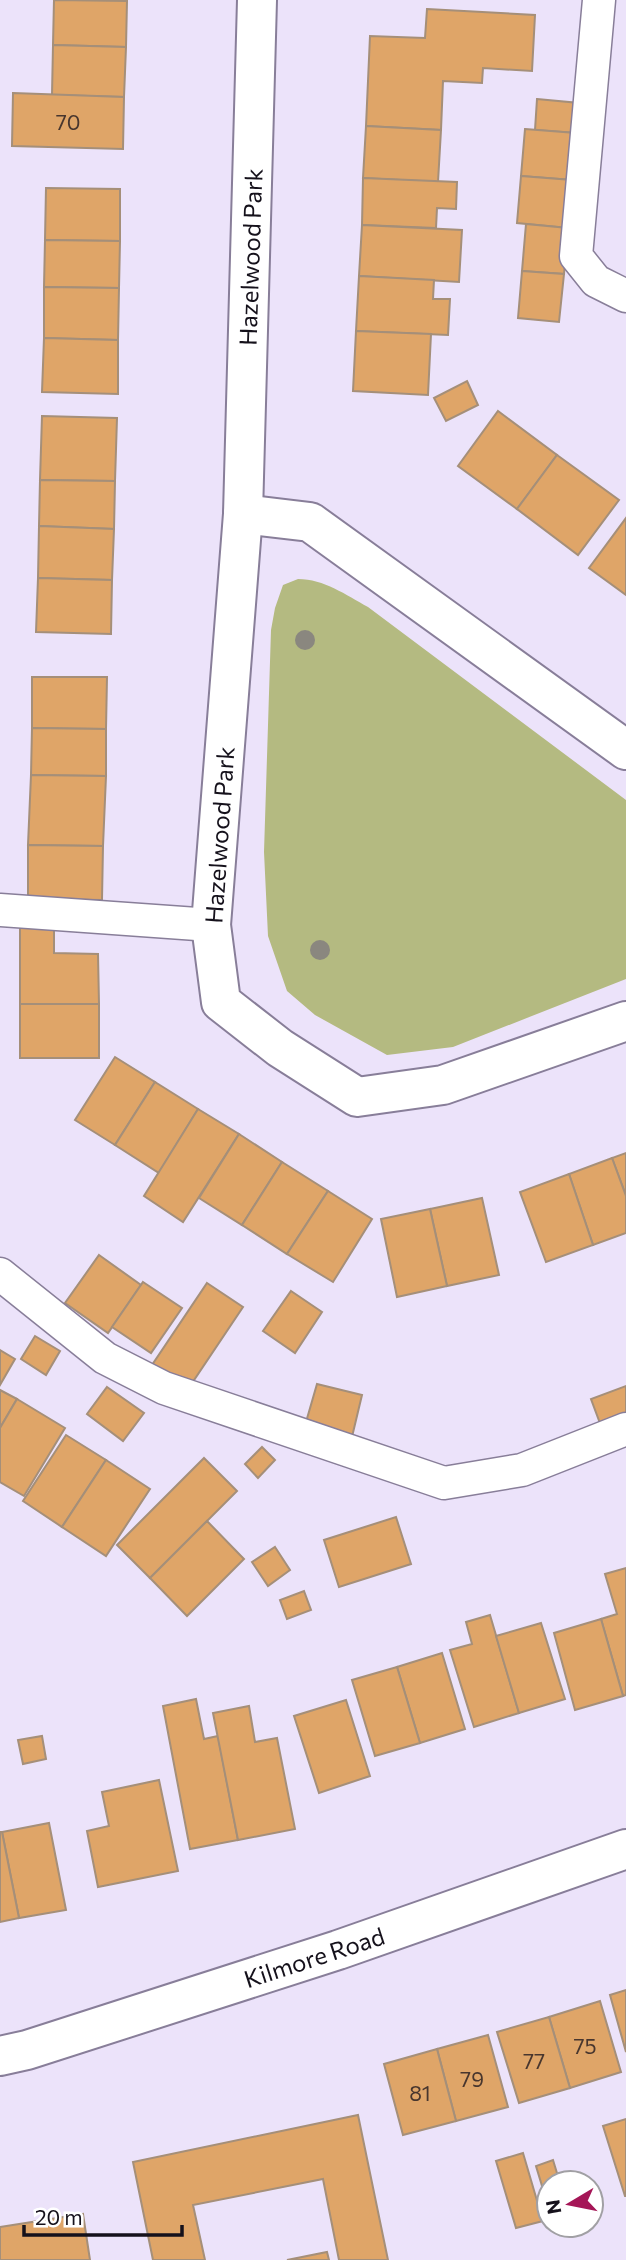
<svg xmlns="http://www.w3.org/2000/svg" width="626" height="2260" font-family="Commissioner,sans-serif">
<rect width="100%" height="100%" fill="#ece3fa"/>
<path fill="#b4ba81" d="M298,579C324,579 346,595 368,607L626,800V979L453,1047L387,1055L315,1015L287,991L268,936L264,852L271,630L275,608L283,585Z"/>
<g fill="#dfa568" stroke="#a58f79" stroke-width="2">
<path d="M54,0L127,1L126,47L53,45Z"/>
<path d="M427,9L535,15L532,71L483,68L482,83L443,81L441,130L366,126L370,36L425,38Z"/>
<path d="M53,45L126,47L124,97L52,95Z"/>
<path d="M13,93L124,97L123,149L12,146Z"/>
<path d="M537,99L579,103L576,133L535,130Z"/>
<path d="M366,126L441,130L438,182L363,178Z"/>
<path d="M525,129L576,133L572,180L521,176Z"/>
<path d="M521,176L572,180L568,228L517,223Z"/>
<path d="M363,178L457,182L456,209L437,208L436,228L362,225Z"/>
<path d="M46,188L120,189V241L45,240Z"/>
<path d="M526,224L568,228L564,274L522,271Z"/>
<path d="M362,225L462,230L459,282L359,276Z"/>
<path d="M45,240L120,241L119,288L44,287Z"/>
<path d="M522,271L564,274L559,322L518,318Z"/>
<path d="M359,276L434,280L433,299H450L448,335L356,331Z"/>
<path d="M44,287L119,288L118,340L44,338Z"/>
<path d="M356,331L431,334L428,395L353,391Z"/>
<path d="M44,338L118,340V394L42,392Z"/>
<path d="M467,381L478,405L446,421L434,398Z"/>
<path d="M498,411L557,455L517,509L458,466Z"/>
<path d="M42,416L117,418L115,481L40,480Z"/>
<path d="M557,455L619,500L578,555L517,509Z"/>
<path d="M40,480L115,481L114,529L39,526Z"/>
<path d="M626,518V595L589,568Z"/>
<path d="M39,526L114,529L112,580L38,578Z"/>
<path d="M38,578L112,580L111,634L36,632Z"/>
<path d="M32,677H107L106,729L32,728Z"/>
<path d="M32,728L106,729V776L31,775Z"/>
<path d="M31,775L106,776L103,846L28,845Z"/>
<path d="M28,845L103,846L102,900L28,899Z"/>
<path d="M20,918H54V953L98,954L99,1004H20Z"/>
<rect x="20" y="1004" width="79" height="54"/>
<path d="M115,1057L155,1082L115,1145L75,1120Z"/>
<path d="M155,1082L198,1109L159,1173L115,1145Z"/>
<path d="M198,1109L239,1134L183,1222L144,1196Z"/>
<path d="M239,1134L282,1162L242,1225L199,1198Z"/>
<path d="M626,1153V1196L612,1158Z"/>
<path d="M612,1158L626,1196V1233L593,1245L569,1174Z"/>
<path d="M282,1162L328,1191L287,1254L242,1225Z"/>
<path d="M569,1174L593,1245L546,1262L520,1192Z"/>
<path d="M328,1191L372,1219L333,1282L287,1254Z"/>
<path d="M482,1198L499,1275L447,1286L430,1209Z"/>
<path d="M430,1209L447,1286L397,1297L381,1219Z"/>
<path d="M99,1255L141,1285L108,1333L65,1303Z"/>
<path d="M143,1282L182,1308L151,1353L112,1327Z"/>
<path d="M207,1283L243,1307L186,1392L150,1368Z"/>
<path d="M291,1291L322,1312L295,1353L263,1331Z"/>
<path d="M35,1336L60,1351L46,1375L21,1359Z"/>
<path d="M0,1350L15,1359L0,1385Z"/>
<path d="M317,1384L362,1395L351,1441L304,1429Z"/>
<path d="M626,1386V1416L601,1426L591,1399Z"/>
<path d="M107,1387L144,1413L123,1441L87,1414Z"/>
<path d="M0,1390L17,1399L0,1428Z"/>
<path d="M17,1399L65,1428L24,1496L0,1482V1428Z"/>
<path d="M66,1435L106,1460L62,1527L23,1501Z"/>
<path d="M262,1447L275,1460L258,1478L245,1464Z"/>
<path d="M204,1458L237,1491L150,1578L117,1545Z"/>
<path d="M106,1460L150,1489L106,1556L62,1527Z"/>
<path d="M396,1517L411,1564L339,1587L324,1540Z"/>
<path d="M207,1521L244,1559L187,1616L150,1578Z"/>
<path d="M275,1547L290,1570L268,1586L252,1562Z"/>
<path d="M626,1568V1695L623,1696L601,1619L617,1614L605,1574Z"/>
<path d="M304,1591L311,1610L287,1619L280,1600Z"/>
<path d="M490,1615L519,1713L474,1727L450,1650L472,1644L466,1622Z"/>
<path d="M601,1619L623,1696L575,1710L554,1633Z"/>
<path d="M541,1623L565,1699L519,1713L496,1636Z"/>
<path d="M442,1653L465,1729L420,1743L397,1667Z"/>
<path d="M397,1667L420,1743L375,1756L352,1680Z"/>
<path d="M196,1699L204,1739L218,1736L238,1840L190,1849L163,1706Z"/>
<path d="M346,1700L370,1776L319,1793L294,1716Z"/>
<path d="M249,1706L255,1742L277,1738L295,1829L238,1840L213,1713Z"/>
<path d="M42,1736L46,1759L23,1764L18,1740Z"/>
<path d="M159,1780L178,1871L98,1887L87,1831L109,1826L102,1792Z"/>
<path d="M49,1823L66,1910L19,1918L2,1832Z"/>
<path d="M0,1832H2L19,1918L0,1922Z"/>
<path d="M626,1990V2052L610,1995Z"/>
<path d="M600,2001L621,2072L570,2088L549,2017Z"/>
<path d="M549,2017L570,2088L519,2103L497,2032Z"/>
<path d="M488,2035L508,2107L456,2121L437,2049Z"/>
<path d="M437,2049L456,2121L403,2135L384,2064Z"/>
<path d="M358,2115L388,2260H339L323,2179L193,2205L205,2260H153L133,2162Z"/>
<path d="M626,2119V2196H625L603,2126Z"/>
<path d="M523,2153L543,2221L516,2228L496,2161Z"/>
<path d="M553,2160L560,2183H549V2209L536,2166Z"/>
<path d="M83,2214L90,2260H0V2227Z"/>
<path d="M327,2252L329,2260H287Z"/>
</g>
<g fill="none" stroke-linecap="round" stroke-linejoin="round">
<defs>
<g id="lane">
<path d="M599,0L576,256L596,281L626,296"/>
<path d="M0,910L211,925"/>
<path d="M0,1274L105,1358L164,1388L444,1483L522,1470L626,1429"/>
</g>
<g id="street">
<path d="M257,0L243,514L211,925L221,1002L280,1048L357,1097L443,1085L626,1021"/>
<path d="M243,514L310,522L626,750"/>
</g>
<path id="secondary" d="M0,2056L27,2050L338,1950L626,1849"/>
</defs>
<use href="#lane" stroke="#887e99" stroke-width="35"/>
<use href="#street" stroke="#887e99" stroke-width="42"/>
<use href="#secondary" stroke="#887e99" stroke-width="42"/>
<use href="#lane" stroke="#fff" stroke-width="32"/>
<use href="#street" stroke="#fff" stroke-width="38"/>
<use href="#secondary" stroke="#fff" stroke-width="38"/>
</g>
<g fill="#8a877f">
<circle cx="305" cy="640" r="10"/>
<circle cx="320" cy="950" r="10"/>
</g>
<g text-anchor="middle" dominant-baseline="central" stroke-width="5" stroke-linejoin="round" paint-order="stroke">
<g font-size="21" fill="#48362e">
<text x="68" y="121">70</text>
<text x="585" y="2045">75</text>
<text x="534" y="2060">77</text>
<text x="472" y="2078">79</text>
<text x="420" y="2092">81</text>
</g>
<g font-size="24" fill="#15111b" stroke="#fff">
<text transform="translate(250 257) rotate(-88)">Hazelwood Park</text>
<text transform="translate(219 835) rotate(-86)">Hazelwood Park</text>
<text transform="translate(314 1957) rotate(-18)">Kilmore Road</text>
</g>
</g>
<g transform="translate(570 2204) rotate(260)"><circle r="33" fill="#ffffff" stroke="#a1a0a4" stroke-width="2"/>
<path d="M0-5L12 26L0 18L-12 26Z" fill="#a51657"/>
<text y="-10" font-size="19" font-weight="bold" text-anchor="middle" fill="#15111b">N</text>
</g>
<path d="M24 2225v10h158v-10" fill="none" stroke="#15111b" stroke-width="3.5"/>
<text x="35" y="2225" font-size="21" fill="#15111b" stroke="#ffffff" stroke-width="5" paint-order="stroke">20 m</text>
</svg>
